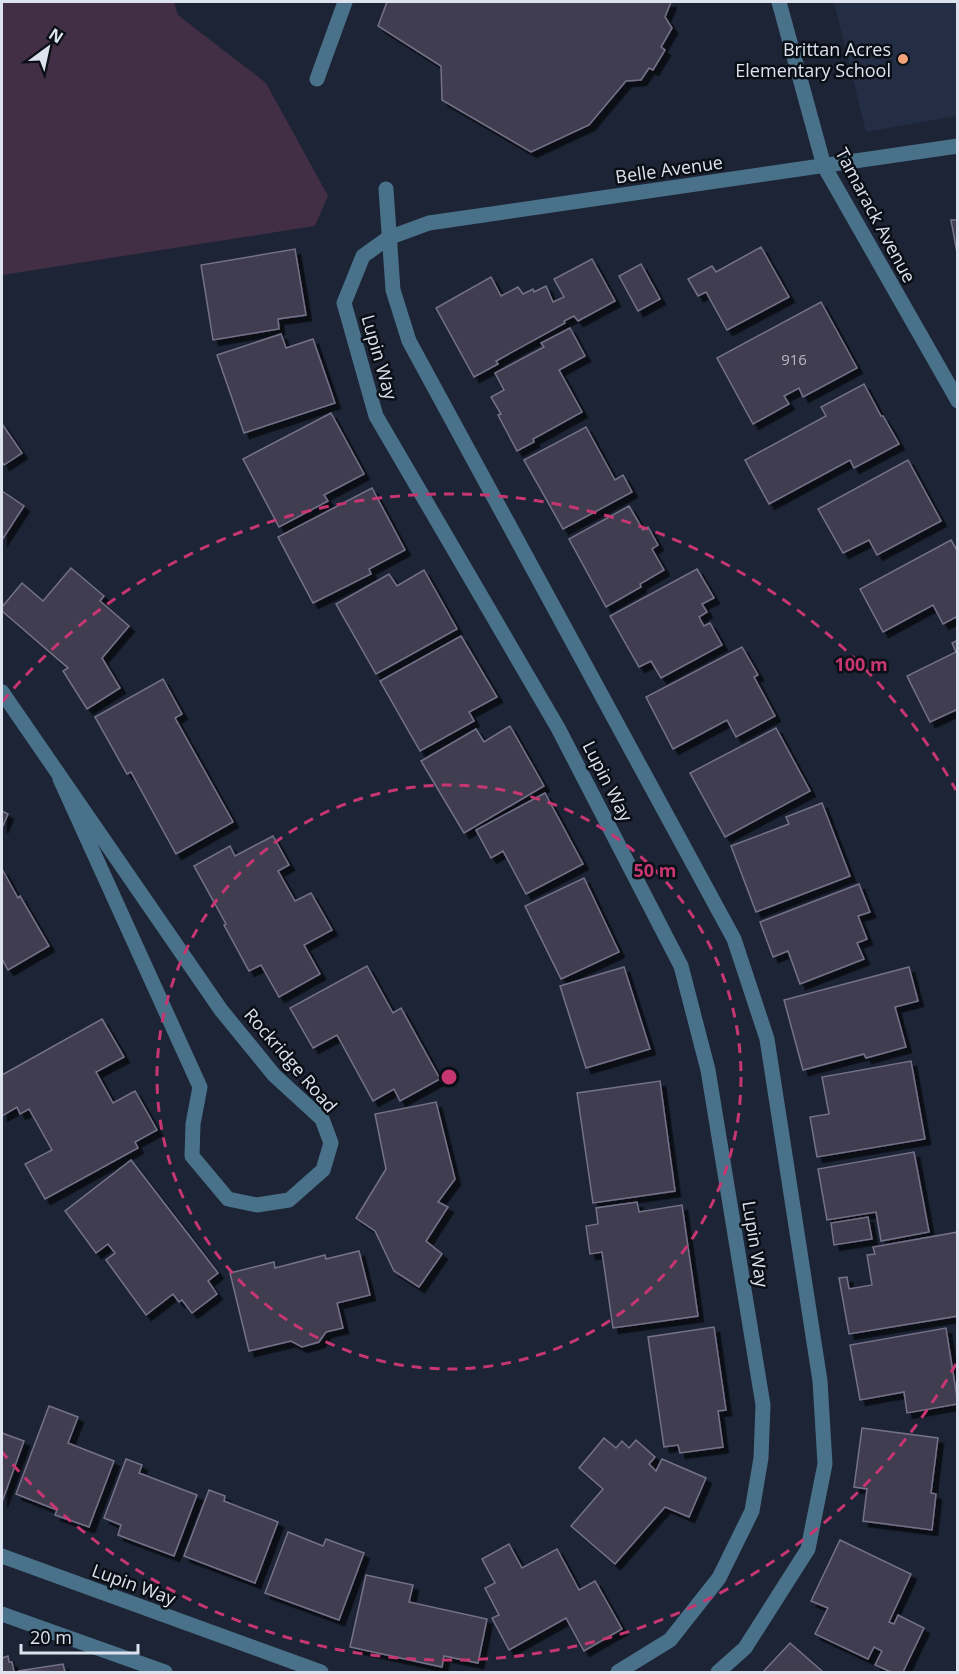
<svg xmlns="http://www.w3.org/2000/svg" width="959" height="1674" font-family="'Open Sans',sans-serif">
<defs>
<filter id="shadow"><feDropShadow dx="5.5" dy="5.5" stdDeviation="0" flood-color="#0009"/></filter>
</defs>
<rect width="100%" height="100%" fill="#1c2435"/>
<path fill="#232e44" d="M834,2H957V116L866,132Z"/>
<path fill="#422e45" d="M2,2H174L178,15L266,83L328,196L315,226L2,275Z"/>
<g fill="#403d51" stroke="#757188" stroke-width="1.5" filter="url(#shadow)">
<path d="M387,2H671L665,17L672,28L661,47L665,50L653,70L649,68L641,80L626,81L589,125L531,152L442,100L441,66L378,26Z"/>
<path d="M951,220H958V258Z"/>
<path d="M761,247L789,297L727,330L706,292L698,296L688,279L712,266L716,272Z"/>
<path d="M295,249L306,315L278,319L279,329L213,340L201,265Z"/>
<path d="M592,259L615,301L578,321L574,316L564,321L565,323L496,361L498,364L474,377L436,308L491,277L501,296L518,287L523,294L533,289L534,292L546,286L553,302L564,297L554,279Z"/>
<path d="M641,264L660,299L638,311L619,276Z"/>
<path d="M821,302L857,368L803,397L799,388L784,396L789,404L753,424L717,358Z"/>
<path d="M570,328L585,356L559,370L582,412L533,439L534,442L517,451L498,415L501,414L491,397L504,390L495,373L544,347L541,343Z"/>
<path d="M281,334L286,348L313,339L335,403L244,433L217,355Z"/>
<path d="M864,384L881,416H883L899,444L854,468L850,460L769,504L745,460L826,416L821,407Z"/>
<path d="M331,413L364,474L324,495L328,501L279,527L243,459Z"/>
<path d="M2,424L22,453L4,465L2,461Z"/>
<path d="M586,427L615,480L623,475L632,492L563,529L524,460Z"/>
<path d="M908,460L941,521L877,555L869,540L843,553L818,509Z"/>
<path d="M372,488L405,550L369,569L371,574L313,603L278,537Z"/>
<path d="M2,491L24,506L2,540Z"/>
<path d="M629,506L643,530L648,527L658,545L652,549L664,570L640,584L641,587L606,607L569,539Z"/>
<path d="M951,540L958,552V616L943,624L933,605L883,632L860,589Z"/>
<path d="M71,568L104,596L100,601L129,626L102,658L120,688L87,709L63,671L68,668L2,611V607L22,583L43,601Z"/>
<path d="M697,569L714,598L702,604L707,612L699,617L704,626L710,623L722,645L661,678L651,661L639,667L610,616Z"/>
<path d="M424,570L457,629L376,674L336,604L389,574L397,586Z"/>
<path d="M461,636L497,697L469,712L474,721L420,751L380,681Z"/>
<path d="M958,640V709L930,722L907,676L956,652L952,643Z"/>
<path d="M742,647L758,675L754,677L775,716L736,737L727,720L673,749L646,697Z"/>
<path d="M163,679L182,714L175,718L233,822L176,854L131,772L127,774L95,717Z"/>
<path d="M510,726L544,786L464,833L421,761L476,729L484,742Z"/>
<path d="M776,728L810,791L725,837L690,773Z"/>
<path d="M545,793L583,864L526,894L503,851L491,858L476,830Z"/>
<path d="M822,803L850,876L756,912L731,846L789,824L786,817Z"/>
<path d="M2,811L8,814L2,828Z"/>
<path d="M273,836L289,865L278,871L295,901L311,893L332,930L304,945L320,974L279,997L261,965L249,971L224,925L226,924L194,866L230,846L235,856Z"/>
<path d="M2,869L18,898L20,896L49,946L8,970L2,959Z"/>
<path d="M584,878L619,952L561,979L525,906Z"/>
<path d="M859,884L870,912L858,916L867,939L857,943L864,959L800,984L788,951L773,957L760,922Z"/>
<path d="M367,966L393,1013L401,1008L440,1079L400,1101L394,1089L373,1101L337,1035L313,1048L290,1008Z"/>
<path d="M624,967L650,1049L586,1068L560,986Z"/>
<path d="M909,967L918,1001L895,1007L906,1047L866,1058L864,1054L803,1070L784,1000Z"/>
<path d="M102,1019L124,1057L96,1072L113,1103L135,1091L157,1130L135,1142L138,1148L45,1199L25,1164L52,1150L29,1109L20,1114L17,1107L2,1116V1075Z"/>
<path d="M911,1061L925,1139L817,1157L810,1117L829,1114L822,1077Z"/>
<path d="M660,1081L675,1191L593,1203L577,1093Z"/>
<path d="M436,1102L455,1179L438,1202L448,1207L426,1241L442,1254L419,1287L394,1271L375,1231L356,1218L386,1169L375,1114Z"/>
<path d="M914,1152L929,1232L881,1241L876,1212L827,1220L818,1169Z"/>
<path d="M131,1160L218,1273L208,1281L217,1294L192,1313L182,1300L179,1302L173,1294L146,1315L106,1260L115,1253L108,1244L96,1253L65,1211Z"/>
<path d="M637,1202L639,1212L682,1205L698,1316L613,1328L602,1252L590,1254L586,1226L598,1224L596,1208Z"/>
<path d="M868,1217L872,1239L834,1245L831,1223Z"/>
<path d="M958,1232V1316L849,1334L839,1278L847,1277L849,1289L872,1285L867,1255L875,1254L873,1247Z"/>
<path d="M359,1251L370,1295L337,1303L343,1328L326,1332L319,1342L302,1347L291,1341L249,1351L230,1273L274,1262L275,1268L325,1255L326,1259Z"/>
<path d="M714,1327L726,1410L718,1411L723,1447L680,1453L678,1445L664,1447L648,1337Z"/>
<path d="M946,1328L958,1404L907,1413L904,1392L860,1400L850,1345Z"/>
<path d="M49,1406L78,1417L68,1443L114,1461L89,1527L55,1515L57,1510L16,1494Z"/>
<path d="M862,1428L938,1438L931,1493L936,1494L932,1530L863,1521L867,1489L854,1487Z"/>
<path d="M2,1433L24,1441L2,1502Z"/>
<path d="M604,1438L616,1448L622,1441L629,1448L636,1440L655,1457L649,1464L656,1471L662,1459L706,1478L689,1517L665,1507L615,1564L571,1526L603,1489L579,1468Z"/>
<path d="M126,1459L142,1465L139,1473L197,1495L174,1556L118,1535L121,1525L104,1518Z"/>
<path d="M209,1490L225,1496L224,1501L278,1522L255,1583L184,1556Z"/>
<path d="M288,1532L323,1546L326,1539L364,1553L339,1620L265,1593Z"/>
<path d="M840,1540L911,1574L889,1622L894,1624L898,1615L924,1628L903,1672H891L875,1665L882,1651L874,1647L868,1659L815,1634L828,1608L811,1601Z"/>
<path d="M509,1544L522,1568L557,1549L579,1590L595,1581L622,1629L584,1651L566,1618L509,1650L492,1618L499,1615L485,1588L495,1583L482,1559Z"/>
<path d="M366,1575L413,1585L409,1602L487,1619L478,1663L444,1656L442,1667L350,1647Z"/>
<path d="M790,1643L823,1672H763Z"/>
<path d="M8,1656L9,1662H12L14,1672H2V1658Z"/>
<path d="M63,1664L65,1672L18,1671Z"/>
</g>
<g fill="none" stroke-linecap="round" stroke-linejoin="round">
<g stroke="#497189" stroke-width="15">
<path d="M779,2L824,166L958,401"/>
<path d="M317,79L345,2"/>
<path d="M386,189L393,290L409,341L734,939L767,1039L820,1381L825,1464L808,1549L745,1648L718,1672"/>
<path d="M2,692L221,1010L274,1075L322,1119L331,1143L323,1170L289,1200L257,1205L228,1199L192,1156L193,1124L200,1087L60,779"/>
<path d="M2,1556L321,1672"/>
<path d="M2,1614L165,1672"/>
<path d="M618,1672L670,1640L719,1578L752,1511L761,1458L763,1405L708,1070L681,966L558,728L376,416L344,303L363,256L388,238L429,223L958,146"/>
</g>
</g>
<g fill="none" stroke="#c63671" stroke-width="3" stroke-dasharray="10 8">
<circle cx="449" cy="1077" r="292"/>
<path d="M956 1364A583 583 0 0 1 2 1452M2 702A583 583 0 0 1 956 790"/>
</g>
<circle fill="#f1a27b" stroke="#0a0e15" stroke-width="2" cx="903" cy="59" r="6"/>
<g text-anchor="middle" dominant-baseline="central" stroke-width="5" stroke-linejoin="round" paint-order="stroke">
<g font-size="15" fill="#b5b9c7">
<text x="794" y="359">916</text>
</g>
<g font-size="18" fill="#dce2ee" stroke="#0a0e15" text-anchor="end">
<text x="891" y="49">Brittan Acres<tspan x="891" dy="21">Elementary School</tspan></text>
</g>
<g font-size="18" fill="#dce2ee" stroke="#0a0e15">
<text transform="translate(669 169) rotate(-8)">Belle Avenue</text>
<text transform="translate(876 215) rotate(62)">Tamarack Avenue</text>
<text transform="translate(380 357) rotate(74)">Lupin Way</text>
<text transform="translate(608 781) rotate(63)">Lupin Way</text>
<text transform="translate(291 1060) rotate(49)">Rockridge Road</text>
<text transform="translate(756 1244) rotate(81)">Lupin Way</text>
<text transform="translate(134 1584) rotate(20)">Lupin Way</text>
</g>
</g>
<circle cx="449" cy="1077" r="9" fill="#c63671" stroke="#0a0e15" stroke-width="3"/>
<g font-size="18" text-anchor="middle" font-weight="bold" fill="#c63671" stroke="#0a0e15" stroke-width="5" stroke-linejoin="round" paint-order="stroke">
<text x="861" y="671">100 m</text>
<text x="655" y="877">50 m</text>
</g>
<rect width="959" height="1674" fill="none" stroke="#dce2ee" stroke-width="6"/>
<g transform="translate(48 48) rotate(33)" stroke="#0a0e15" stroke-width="4.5" paint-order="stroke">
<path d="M0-4.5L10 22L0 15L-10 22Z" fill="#dce2ee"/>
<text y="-9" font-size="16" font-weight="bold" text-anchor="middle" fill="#dce2ee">N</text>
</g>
<path d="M21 1644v9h117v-9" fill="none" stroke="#dce2ee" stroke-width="3"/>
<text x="30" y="1644" font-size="18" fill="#dce2ee" stroke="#0a0e15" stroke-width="4.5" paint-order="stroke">20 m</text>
</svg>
